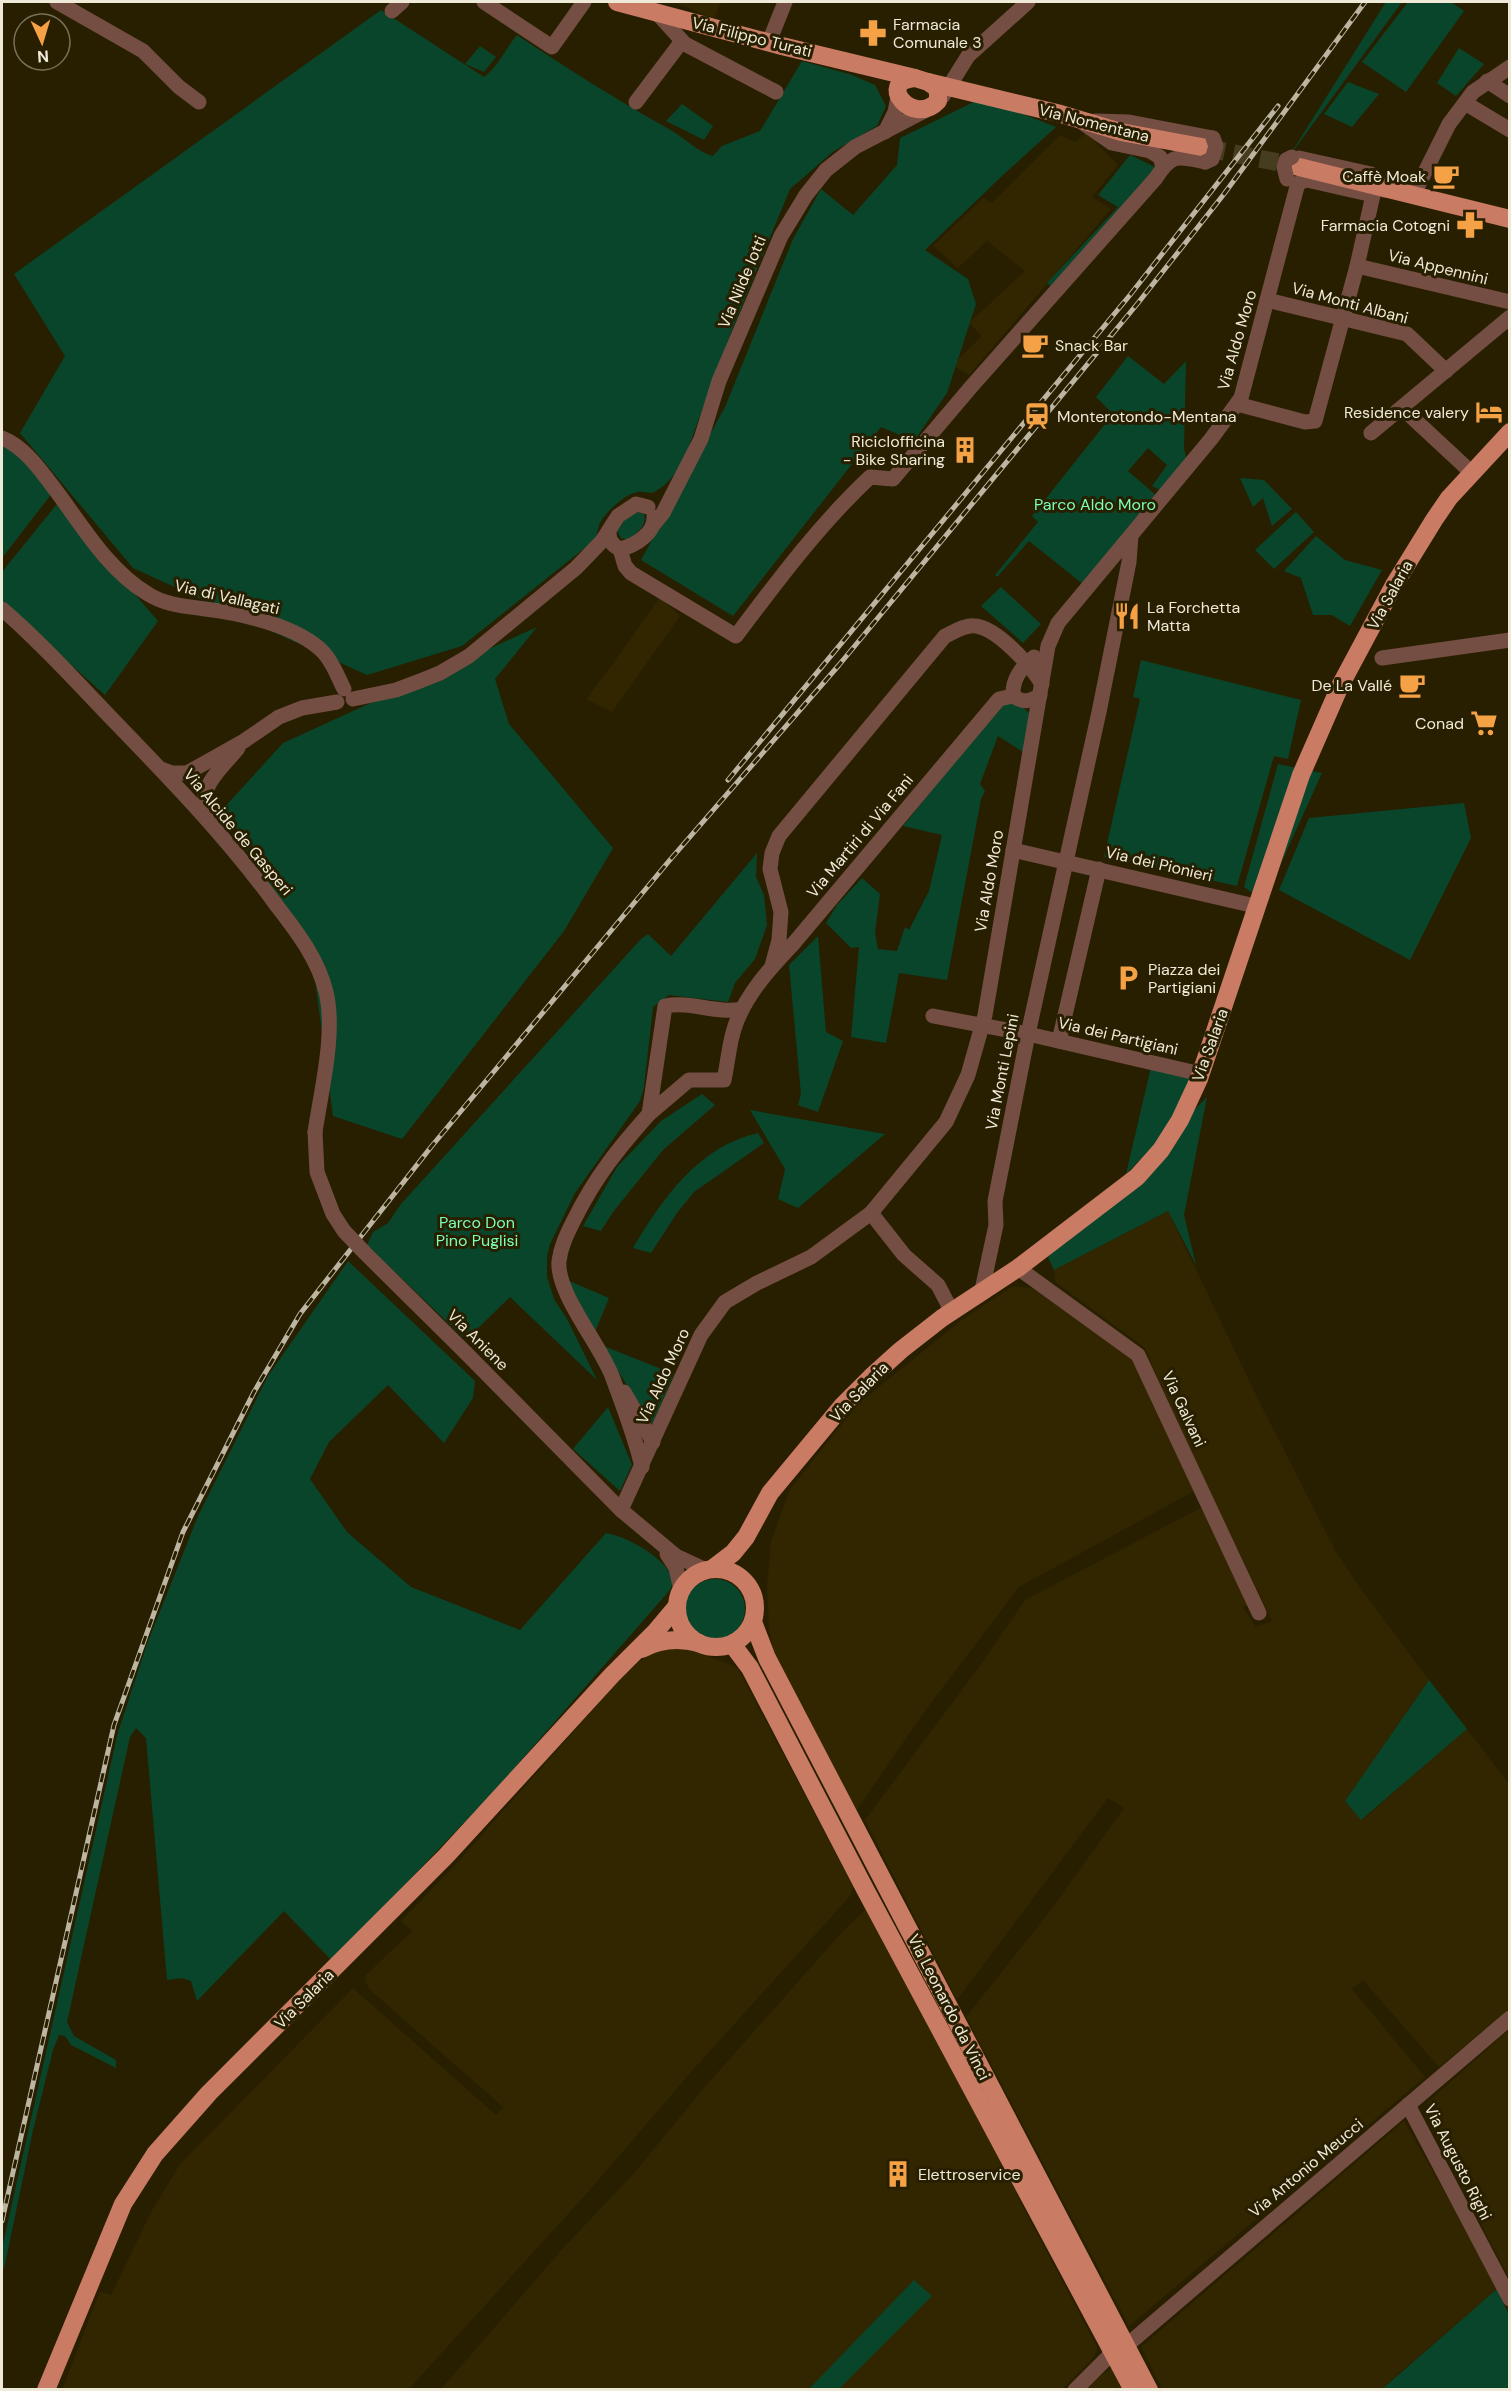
<svg xmlns="http://www.w3.org/2000/svg" width="1511" height="2391" font-family="'DM Sans',sans-serif">
<rect width="100%" height="100%" fill="#281f01"/>
<g fill="#312600">
<path d="M674,2H721L714,19Z"/>
<path d="M1086,133L1118,165L1092,197L1111,209L969,375L952,365L982,336L969,323L1025,271L987,241L958,268L933,246L983,198L992,203L1060,135L1075,142Z"/>
<path d="M660,597L680,616L612,712L586,699L620,654Z"/>
<path d="M1168,1211L1257,1397L1335,1550L1356,1582L1429,1680L1345,1801L1362,1820L1467,1729L1509,1784V2010L1439,2067L1363,1980L1352,1989L1425,2077L1129,2326L966,2017L1050,1911L1124,1808L1108,1798L957,2000L865,1820L982,1663L1025,1600L1204,1506L1250,1604L1243,1607L1256,1627L1272,1621L1172,1412L1145,1348L1055,1282L1054,1270Z"/>
<path d="M1013,1286L1041,1289L1135,1363L1196,1490L1019,1587L925,1711L856,1811L774,1652L769,1629L767,1586L771,1541L790,1489L859,1403L963,1319Z"/>
<path d="M661,1647L686,1648L737,1667L853,1886L851,1895L692,2071L589,2191L409,2389L62,2390L100,2291L111,2295L151,2212L180,2164L353,1988L496,2115L503,2107L369,1989L365,1981L366,1975L412,1931L401,1921L456,1864L613,1687L639,1662Z"/>
<path d="M865,1910L870,1914L1009,2175L1021,2203L1097,2347V2351L1093,2358L1062,2389H839L931,2297L914,2281L809,2389L440,2390L566,2245L636,2171L702,2090L843,1931Z"/>
<path d="M1509,2030V2278L1428,2122V2102Z"/>
<path d="M1404,2121L1451,2203L1497,2289L1381,2389H1162L1141,2347Z"/>
<path d="M1112,2368L1123,2389L1086,2390L1095,2380Z"/>
</g>
<g fill="#09452a">
<path d="M1386,2H1402L1288,158Z"/>
<path d="M1408,2H1451L1464,11L1406,92L1362,62Z"/>
<path d="M381,10L484,77C499,66 505,49 517,35C568,69 620,102 674,132C687,140 698,152 713,156L722,146L760,131L802,61L852,75L875,85L886,106L877,126L834,151L790,189L732,330L684,459C677,471 669,484 656,491C650,495 645,491 638,492C626,493 607,511 601,521C598,526 597,533 596,539L462,646L367,675L133,568L20,433L65,356L14,274Z"/>
<path d="M480,46L496,57L484,72L465,64Z"/>
<path d="M1459,48L1484,64L1456,96L1437,83Z"/>
<path d="M1348,82L1379,94L1352,127L1324,114Z"/>
<path d="M982,98L1056,127L1003,175L925,250L968,279L976,304L947,393L914,441L881,427L733,616L641,560L725,407L793,239L821,189L853,215L897,165L900,138Z"/>
<path d="M682,104L713,126L704,140L666,121Z"/>
<path d="M1130,155L1157,168L1053,288L1047,283L1118,207L1098,195Z"/>
<path d="M1128,356L1164,384L1186,361L1184,448L1187,462L1163,492L1152,486L1167,465L1148,448L1128,471L1157,496L1084,585L1029,541L997,577L995,575L1038,522L1032,516L1113,414L1096,397Z"/>
<path d="M2,446L14,448L53,492L2,558Z"/>
<path d="M1240,478L1264,480L1292,509L1272,526L1263,498L1253,507Z"/>
<path d="M57,504L158,621L105,695L2,603V572Z"/>
<path d="M636,512L644,514C648,525 636,534 627,540L621,538L617,531L623,522Z"/>
<path d="M1296,512L1314,532L1274,569L1255,550Z"/>
<path d="M1316,536L1345,560L1382,570L1350,626L1332,615H1313L1301,578L1284,571Z"/>
<path d="M1001,587L1041,624L1023,643L981,606Z"/>
<path d="M537,627L495,679L509,724L613,848L564,931L402,1139L333,1116L312,957L222,810L283,743Z"/>
<path d="M1141,660L1301,700L1288,759L1274,756L1237,886L1104,857L1140,699L1133,697Z"/>
<path d="M1013,698L1031,715L1023,752L998,736L980,784L985,791L981,799L947,980L899,973L886,1043L851,1037L859,947L851,948L826,923L837,905L862,878L880,894L875,933L878,949L897,951L905,927L909,930L929,891L942,835L903,826L1002,703Z"/>
<path d="M1278,764L1322,773L1264,901L1244,887Z"/>
<path d="M1464,803L1471,838L1410,960L1279,890L1309,818Z"/>
<path d="M757,853L756,877L764,895L767,925L755,959L735,983L728,1002L669,995L653,1007L644,1087L640,1101L575,1193L550,1244L547,1256V1277L554,1299L567,1319L597,1380L510,1297L466,1340L367,1245L373,1232L388,1223L401,1204L641,939L648,934L671,956Z"/>
<path d="M818,936L826,1032L843,1041L818,1112L798,1105L801,1094L789,965Z"/>
<path d="M1151,1067L1196,1077L1166,1133L1126,1174Z"/>
<path d="M702,1094L715,1105L663,1150L613,1212L601,1231L583,1226L617,1167L661,1121Z"/>
<path d="M1207,1097L1184,1215L1196,1265L1168,1211L1054,1270L1048,1257Z"/>
<path d="M750,1110L885,1134L798,1208L778,1199L785,1169Z"/>
<path d="M758,1133L764,1143L694,1192L677,1213L651,1253L633,1248C662,1199 699,1146 758,1133Z"/>
<path d="M348,1261L475,1381L473,1398L444,1443L388,1385L329,1442L310,1479L347,1532L411,1587L520,1630L606,1533C629,1537 666,1558 674,1581L670,1590L495,1790L332,1961L284,1911L197,2001L191,1981L182,1978L167,1980L146,1738L136,1728L130,1737L67,2022L74,2036L116,2060V2068L71,2045L65,2036L59,2035L53,2050L33,2130L4,2269L2,2268V2248L118,1732L147,1644L198,1516L268,1376Z"/>
<path d="M567,1280L609,1298L595,1332Z"/>
<path d="M601,1345L674,1374L652,1424Z"/>
<path d="M608,1407L632,1465L620,1491L573,1449Z"/>
<circle cx="715" cy="1609" r="30"/>
<path d="M1429,1680L1467,1729L1361,1820L1345,1801Z"/>
<path d="M914,2280L932,2296L839,2389H809Z"/>
<path d="M1497,2289L1509,2315V2389L1381,2390Z"/>
</g>
<g fill="none" stroke-linecap="round" stroke-linejoin="round">
<path stroke="#463d21" stroke-width="18" stroke-dasharray="18 9" stroke-linecap="butt" d="M1207,148L1291,165"/>
<g stroke="#754e43" stroke-width="15">
<path d="M57,2L143,51L179,87L199,102"/>
<path d="M484,2L552,47L584,2"/>
<path d="M392,11L402,2"/>
<path d="M656,12L685,44L776,92"/>
<path d="M769,42L785,2"/>
<path d="M1487,81L1510,96"/>
<path d="M943,96L968,56L1028,2"/>
<path d="M636,102L682,41"/>
<path d="M1465,103L1510,130"/>
<path d="M1095,121L1129,122L1213,138"/>
<path d="M1083,123L1112,143L1150,151L1160,157L1163,167"/>
<path d="M885,132L895,112L898,97"/>
<path d="M1299,158L1371,174L1385,189L1384,190"/>
<path d="M1413,196L1449,124L1473,92L1510,67"/>
<path d="M1357,266L1510,302"/>
<path d="M1267,300L1407,334L1446,371"/>
<path d="M1237,404L1305,422L1315,421L1357,266L1373,195"/>
<path d="M1402,408L1472,473"/>
<path d="M1371,433L1510,317"/>
<path d="M2,438C25,447 42,472 57,492C83,527 109,571 148,594C165,605 185,606 205,609C240,613 299,626 324,653C333,663 338,677 344,689"/>
<path d="M654,524L663,513L701,439L719,381L781,236L806,195L826,170L855,147L928,109"/>
<path d="M609,533C609,541 613,546 620,549L625,566L631,573L736,636C778,580 819,525 870,477L893,479L971,387L1156,178C1172,153 1178,156 1205,162"/>
<path d="M620,549C635,546 655,533 654,517"/>
<path d="M2,609C43,644 80,686 118,725C174,783 229,840 277,906C297,932 318,959 326,992C336,1033 321,1091 315,1132"/>
<path d="M1034,657C1021,668 1012,679 1013,696C1024,703 1029,702 1040,695"/>
<path d="M1382,658L1510,640"/>
<path d="M353,699L396,690L420,681L440,673L469,656L576,568L602,541L618,516L636,504L648,507"/>
<path d="M161,769L172,773H187L244,741L279,717L302,708L337,702"/>
<path d="M208,820C196,786 218,773 238,748"/>
<path d="M1013,850L1255,906"/>
<path d="M772,966L779,940L781,912L770,869L772,853L779,836L945,636C954,632 966,624 976,626C998,629 1031,666 1042,684"/>
<path d="M742,1009C716,1014 691,1001 665,1006L649,1114L689,1080H724C728,1062 729,1043 735,1026C746,994 772,966 794,943L994,705L999,699L1013,696"/>
<path d="M933,1016L1028,1034L1201,1074"/>
<path d="M1059,1041L1099,869"/>
<path d="M871,1213L904,1255L938,1285L952,1312"/>
<path d="M1018,1268L1138,1355L1259,1613"/>
<path d="M982,1290L996,1225L995,1201L1028,1034L1099,712L1129,562L1131,536"/>
<path d="M466,1353L621,1510L676,1556L706,1570"/>
<path d="M624,1392L653,1442"/>
<path d="M642,1467C635,1436 623,1406 612,1376C600,1344 556,1293 559,1261C561,1245 568,1232 575,1218C596,1176 618,1149 649,1114"/>
<path d="M621,1510L701,1335L725,1302L757,1283L811,1257L871,1213L946,1122L968,1075L985,1015L1048,646L1058,623L1211,439L1241,398L1298,183L1307,180L1373,195"/>
<path d="M667,1554L676,1568L681,1590"/>
<path d="M1408,2105L1510,2299"/>
<path d="M1126,2346L1510,2018"/>
<path d="M1075,2390L1113,2352"/>
</g>
<g stroke="#c97b64" stroke-width="18">
<path d="M617,2L782,46L915,78"/>
<path d="M915,78L928,82L938,89V101C913,128 875,81 915,78Z"/>
<path d="M928,82L1061,114L1121,132L1207,148"/>
<path d="M1291,165L1510,219"/>
<circle cx="716" cy="1608" r="39"/>
<path d="M712,1569L733,1553L746,1537L770,1493L843,1405L871,1377L901,1350L942,1318L1018,1268L1137,1177L1161,1150L1180,1120L1199,1079L1301,775L1340,686L1394,585L1434,520L1449,498L1510,432"/>
<path d="M753,1622L767,1658L1149,2390"/>
<path d="M732,1644L750,1668L866,1891L1133,2390"/>
<path d="M642,1649C660,1639 679,1638 699,1643"/>
<path d="M46,2390L123,2204L155,2154L209,2093L446,1856L612,1675L656,1631L677,1606"/>
</g>
<defs>
<g id="rail">
<path d="M728,780L1130,295L1278,106"/>
<path d="M2,2221L114,1725L183,1532L254,1392L300,1314L431,1147L669,861L839,665L1138,303L1224,194L1365,2"/>
</g>
</defs>
<use href="#rail" stroke="#bcb5a1" stroke-width="5"/>
<use href="#rail" stroke="#281f01" stroke-width="3" stroke-dasharray="9" stroke-linecap="butt"/>
<g stroke="#754e43" stroke-width="15">
<path d="M1205,162L1212,159L1216,146L1213,138"/>
<path d="M1287,179L1284,167L1286,160L1292,157"/>
<path d="M315,1132L317,1172L333,1214L344,1231L365,1253L466,1353"/>
</g>
</g>
<defs>
<symbol id="pharmacy-bare" viewBox="-9 -9 18 18"><path d="M-2-6h4v4h4v4h-4v4h-4v-4h-4v-4h4Z" fill="#f5a246" stroke="#281f01" stroke-width="2.5" paint-order="stroke"/></symbol>
<symbol id="cafe-bare" viewBox="-9 -9 18 18"><path d="M-5.5-4.5H6V0H3Q3 3.5 0 3.5H-2.5Q-5.5 3.5-5.5 0ZM3-3.2v2h1.7v-2ZM-6 4.5H4V6H-6Z" fill="#f5a246" stroke="#281f01" stroke-width="2.5" paint-order="stroke"/></symbol>
<symbol id="hotel-bare" viewBox="-9 -9 18 18"><path d="M-6-4.5h1.5V1H6V5H4.5V3h-9V5H-6ZM-4 0a1.8 1.8 0 1 1 3.6 0ZM.5 0V-2.5h3Q6-2.5 6 0Z" fill="#f5a246" stroke="#281f01" stroke-width="2.5" paint-order="stroke"/></symbol>
<symbol id="station-bare" viewBox="-9 -9 18 18"><path d="M-3-6H3Q5-6 5-4V2Q5 4 3 4L4.5 6H3L1.5 4h-3L-3 6H-4.5L-3 4Q-5 4-5 2V-4Q-5-6-3-6ZM-3.5-4v3h7v-3ZM-3.5 1v1.5H-2V1ZM2 1v1.5H3.5V1Z" fill="#f5a246" stroke="#281f01" stroke-width="2.5" paint-order="stroke"/></symbol>
<symbol id="building-bare" viewBox="-9 -9 18 18"><path d="M-4-6H4V6H1V3H-1V6H-4ZM-2.5-4.3h1.7v1.8h-1.7ZM.8-4.3h1.7v1.8H.8ZM-2.5-1h1.7V.8h-1.7ZM.8-1h1.7V.8H.8Z" fill="#f5a246" stroke="#281f01" stroke-width="2.5" paint-order="stroke"/></symbol>
<symbol id="restaurant-bare" viewBox="-9 -9 18 18"><path d="M-5-6h1v4h1v-4h1v4h1v-4h1v5L-1.5 .5V6h-2V.5L-5-1ZM5-6V6H3V1.5H1.5Q1.5-4 5-6Z" fill="#f5a246" stroke="#281f01" stroke-width="2.5" paint-order="stroke"/></symbol>
<symbol id="supermarket-bare" viewBox="-9 -9 18 18"><path d="M-6-5.5h2.5l.6 2H6L4.5 2H-2.5L-4.4-4H-6ZM-1.5 3.2a1.3 1.3 0 1 0 .1 0ZM3 3.2a1.3 1.3 0 1 0 .1 0Z" fill="#f5a246" stroke="#281f01" stroke-width="2.5" paint-order="stroke"/></symbol>
<symbol id="parking-bare" viewBox="-9 -9 18 18"><path d="M-3.5-5.5H1a3.5 3.5 0 0 1 0 7H-1V5.5H-3.5ZM-1-3.4V-.6H.8a1.4 1.4 0 0 0 0-2.8Z" fill="#f5a246" stroke="#281f01" stroke-width="2.5" paint-order="stroke"/></symbol>
</defs>
<g fill-rule="evenodd">
<use href="#pharmacy-bare" x="854" y="14" width="38" height="38"/>
<use href="#cafe-bare" x="1427" y="157" width="38" height="38"/>
<use href="#pharmacy-bare" x="1451" y="206" width="38" height="38"/>
<use href="#cafe-bare" x="1016" y="326" width="38" height="38"/>
<use href="#hotel-bare" x="1470" y="393" width="38" height="38"/>
<use href="#station-bare" x="1018" y="397" width="38" height="38"/>
<use href="#building-bare" x="946" y="431" width="38" height="38"/>
<use href="#restaurant-bare" x="1108" y="597" width="38" height="38"/>
<use href="#cafe-bare" x="1393" y="666" width="38" height="38"/>
<use href="#supermarket-bare" x="1465" y="704" width="38" height="38"/>
<use href="#parking-bare" x="1109" y="959" width="38" height="38"/>
<use href="#building-bare" x="879" y="2155" width="38" height="38"/>
</g>
<g text-anchor="middle" dominant-baseline="central" stroke-width="6" stroke-linejoin="round" paint-order="stroke">
<g font-size="16" fill="#efe9d8" stroke="#281f01" text-anchor="start">
<text x="893" y="24">Farmacia<tspan x="893" dy="18">Comunale 3</tspan></text>
<text x="1426" y="176" text-anchor="end">Caffè Moak</text>
<text x="1450" y="225" text-anchor="end">Farmacia Cotogni</text>
<text x="1055" y="345">Snack Bar</text>
<text x="1469" y="412" text-anchor="end">Residence valery</text>
<text x="1057" y="416">Monterotondo-Mentana</text>
<text x="945" y="441" text-anchor="end">Riciclofficina<tspan x="945" dy="18">- Bike Sharing</tspan></text>
<text x="1147" y="607">La Forchetta<tspan x="1147" dy="18">Matta</tspan></text>
<text x="1392" y="685" text-anchor="end">De La Vallé</text>
<text x="1464" y="723" text-anchor="end">Conad</text>
<text x="1148" y="969">Piazza dei<tspan x="1148" dy="18">Partigiani</tspan></text>
<text x="918" y="2174">Elettroservice</text>
</g>
<g font-size="16" fill="#efe9d8" stroke="#281f01">
<text transform="translate(752 37) rotate(14)">Via Filippo Turati</text>
<text transform="translate(1094 123) rotate(14)">Via Nomentana</text>
<text transform="translate(1438 267) rotate(14)">Via Appennini</text>
<text transform="translate(742 282) rotate(-67)">Via Nilde Iotti</text>
<text transform="translate(1350 303) rotate(15)">Via Monti Albani</text>
<text transform="translate(1237 340) rotate(-74)">Via Aldo Moro</text>
<text transform="translate(1390 595) rotate(-61)">Via Salaria</text>
<text transform="translate(227 597) rotate(13)">Via di Vallagati</text>
<text transform="translate(238 832) rotate(50)">Via Alcide de Gasperi</text>
<text transform="translate(860 836) rotate(-50)">Via Martiri di Via Fani</text>
<text transform="translate(1159 864) rotate(13)">Via dei Pionieri</text>
<text transform="translate(989 881) rotate(-80)">Via Aldo Moro</text>
<text transform="translate(1118 1036) rotate(13)">Via dei Partigiani</text>
<text transform="translate(1210 1045) rotate(-70)">Via Salaria</text>
<text transform="translate(1002 1072) rotate(-79)">Via Monti Lepini</text>
<text transform="translate(478 1340) rotate(45)">Via Aniene</text>
<text transform="translate(663 1376) rotate(-65)">Via Aldo Moro</text>
<text transform="translate(859 1392) rotate(-46)">Via Salaria</text>
<text transform="translate(1184 1409) rotate(65)">Via Galvani</text>
<text transform="translate(304 1999) rotate(-45)">Via Salaria</text>
<text transform="translate(949 2007) rotate(63)">Via Leonardo da Vinci</text>
<text transform="translate(1458 2162) rotate(63)">Via Augusto Righi</text>
<text transform="translate(1306 2168) rotate(-40)">Via Antonio Meucci</text>
</g>
<g font-size="16" fill="#7bffb9" stroke="#281f01">
<text x="1095" y="504">Parco Aldo Moro</text>
<text x="477" y="1222">Parco Don<tspan x="477" dy="18">Pino Puglisi</tspan></text>
</g>
</g>
<rect width="1511" height="2391" fill="none" stroke="#efe9d8" stroke-width="6"/>
<g transform="translate(42 42) rotate(176)"><circle r="28" fill="#281f01" stroke="#787057" stroke-width="1.5"/>
<path d="M0-4.5L10 22L0 15L-10 22Z" fill="#f5a246"/>
<text y="-9" font-size="16" font-weight="bold" text-anchor="middle" fill="#efe9d8">N</text>
</g>
</svg>
